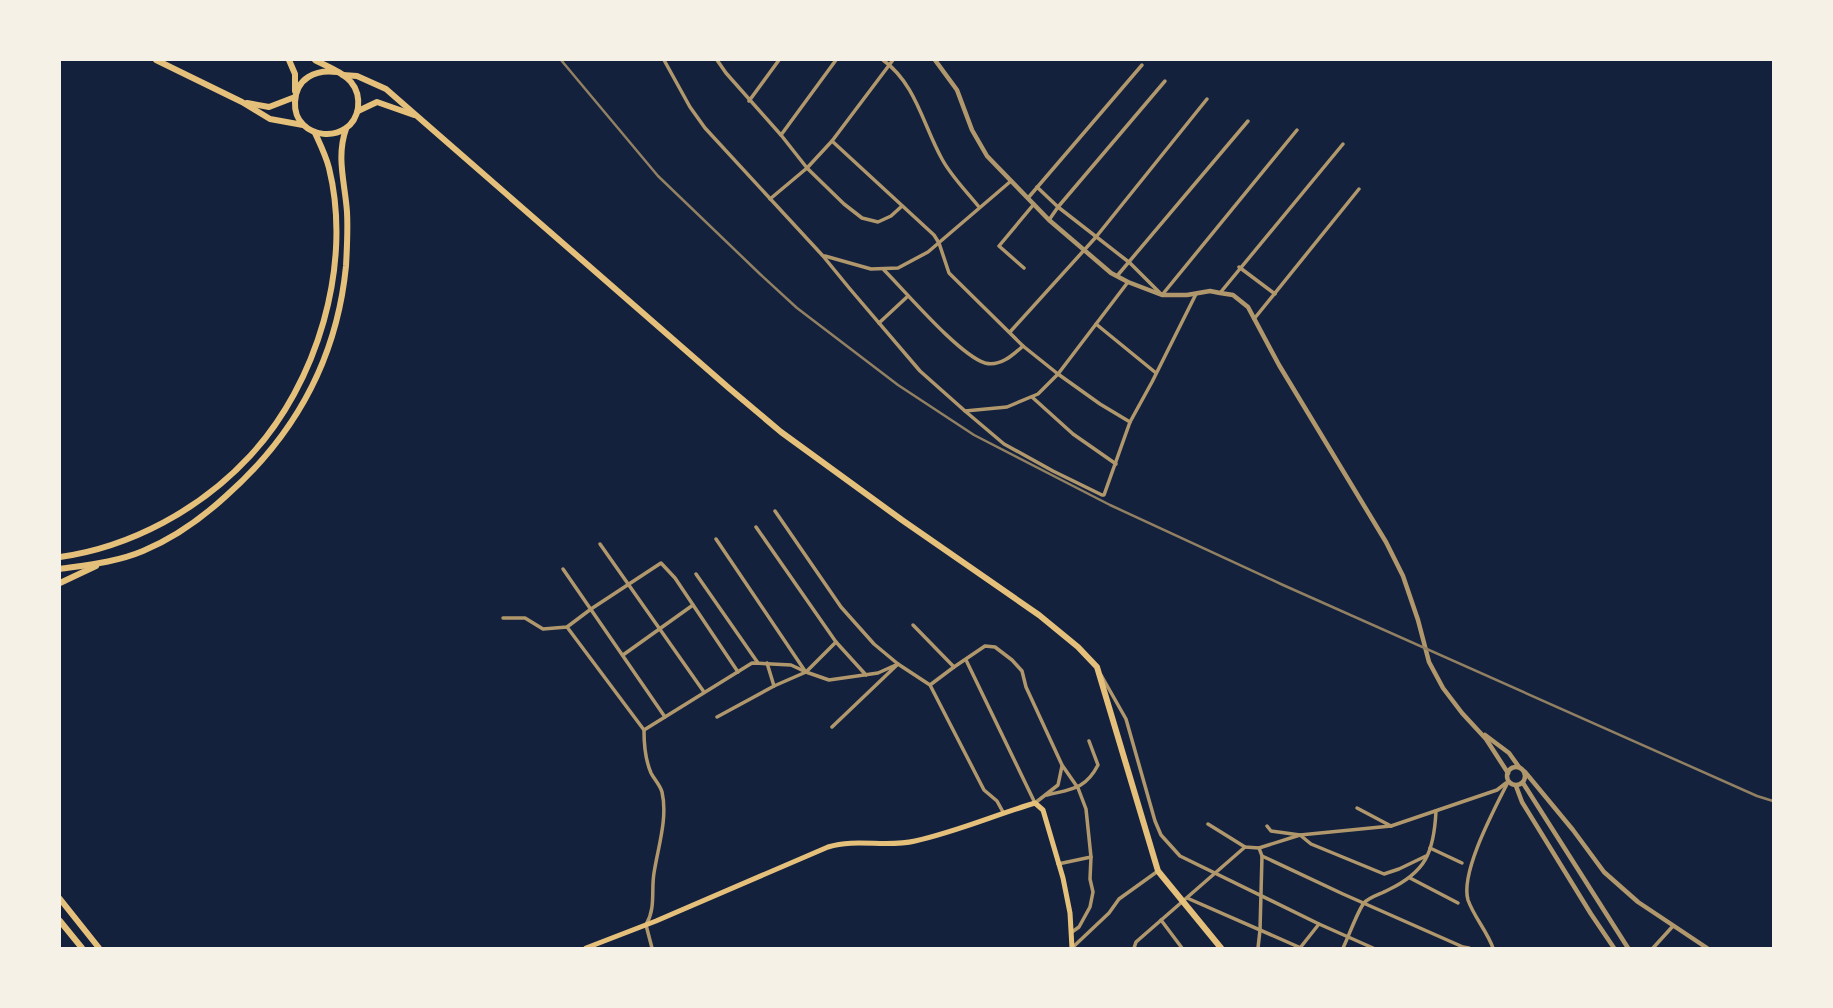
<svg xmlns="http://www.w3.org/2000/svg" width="1833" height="1008" font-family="Jost,sans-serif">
<rect width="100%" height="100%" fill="#14213d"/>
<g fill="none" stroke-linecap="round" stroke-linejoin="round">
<g stroke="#b1986c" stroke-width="3.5">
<path d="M664,60L690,107L705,128L823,256L850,289L920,371L965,411L1007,407L1038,394L1058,374L1128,282"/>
<path d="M717,60L726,73L781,135L807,168L844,204L862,218L878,222L891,216L902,206"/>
<path d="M883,60C916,84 923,125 942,159C951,176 967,192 979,207"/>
<path d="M749,101L779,60"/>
<path d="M781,135L836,60"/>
<path d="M832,141L934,235L939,243L949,273L1023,346L1058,374L1100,404L1130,422"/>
<path d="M1037,187L1058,207L1130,263L1162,295L1297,130"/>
<path d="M1028,198L1142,65"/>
<path d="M770,199L807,168L832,141L893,60"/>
<path d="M1049,220L1058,207L1165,81"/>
<path d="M825,256L871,269L898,268L928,252L1011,181"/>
<path d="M1239,267L1275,294"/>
<path d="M1024,268L999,246L1034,204"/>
<path d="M884,270C905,291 959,355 985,363C1000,367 1013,355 1023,346"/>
<path d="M1117,276L1248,121"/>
<path d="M1220,293L1343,144"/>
<path d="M1254,319L1359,189"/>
<path d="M879,323L908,296"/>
<path d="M1096,324L1156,373"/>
<path d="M1010,332L1096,237L1207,99"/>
<path d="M1032,397L1073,434L1116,464"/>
<path d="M965,411L1004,444L1053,471L1102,495H1104L1130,422L1152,382L1196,294"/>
<path d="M775,511L841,607L874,644L898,664L930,685L984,790L997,801L1003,812"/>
<path d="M756,527L836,642L866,675"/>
<path d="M716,539L805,671"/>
<path d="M600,544L704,692"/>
<path d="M563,569L665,717"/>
<path d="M696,574L758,663"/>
<path d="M503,618H525L543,629L567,627L591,609L661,563L675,578L738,672"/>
<path d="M913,625L954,667"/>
<path d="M567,627L644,730L752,663L791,665L806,672L829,680L878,673L898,664L832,727"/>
<path d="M623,655L693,605"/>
<path d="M966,660L1035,803L1058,785L1062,766"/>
<path d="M767,663L774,686"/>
<path d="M1101,675L1126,719L1155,821L1161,835L1180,856L1319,924L1373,948"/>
<path d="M930,685L954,667L985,646L995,647L1012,660L1022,671L1026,687L1062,765L1078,788L1086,809L1091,857L1058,864"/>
<path d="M717,717L774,686L806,672L836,642"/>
<path d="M644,731C644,746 645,759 651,773C654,779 660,785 662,792C668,818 658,847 654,873C651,891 656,908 646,925L652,948"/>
<path d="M1047,795C1071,789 1085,790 1098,765L1089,741"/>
<path d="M1357,808L1391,826L1497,790L1506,783"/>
<path d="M1208,824L1245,847L1259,848L1262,856L1343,894L1463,947L1469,948"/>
<path d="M1267,826L1271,831L1300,835L1311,844L1384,874L1399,869L1426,856"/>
<path d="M1259,848L1300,835L1391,826"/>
<path d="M1430,848L1462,863"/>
<path d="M1410,878L1458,903"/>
<path d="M1187,898L1301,948"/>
<path d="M1161,920L1182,948"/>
<path d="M1072,932L1079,927L1090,907L1093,892L1090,879L1091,857"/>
<path d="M1072,948L1109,913L1119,899L1158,871"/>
<path d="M1134,948L1136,942L1245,847"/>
<path d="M1258,948L1260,930L1262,856"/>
<path d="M1300,948L1319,924"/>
<path d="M1343,948C1348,938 1358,910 1364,903C1369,897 1381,894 1388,890C1426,872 1434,852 1436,811"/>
<path d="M1493,948C1487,931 1474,917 1468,900C1460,872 1495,808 1508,782"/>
<path d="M1653,948L1673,926"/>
</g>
<g stroke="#b1986c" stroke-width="4.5">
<path d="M935,60L957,90L972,130L987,156L1049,220L1111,273L1128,282L1162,295H1187L1210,291L1220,293L1233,295L1248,307L1279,365L1386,542L1403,576L1418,620L1429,662L1443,688L1462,713L1486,739L1508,773"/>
<path d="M1485,735L1509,753L1519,767"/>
<circle cx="1516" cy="776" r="9"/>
<path d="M1525,772L1573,830L1604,872L1638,902L1707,948"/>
<path d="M1523,783L1628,948"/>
<path d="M1516,786L1522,802L1591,914L1614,948"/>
</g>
<path stroke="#e5c07b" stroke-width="5" d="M586,948L656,921L828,847C857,838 886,848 915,841C956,832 995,815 1035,803L1043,810L1063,878L1070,913L1072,948"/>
<g stroke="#e5c07b" stroke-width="6">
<path d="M156,60L242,102L270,119L303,125"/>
<path d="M343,75L357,76L386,89L730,389L781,432L902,520L1039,615L1078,647L1097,667L1158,871L1221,948"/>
<path d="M247,103L269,107L295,97"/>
<path d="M358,111L377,102L414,115"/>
</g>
<g stroke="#e5c07b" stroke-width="6">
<path d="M289,60L295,74V91"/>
<path d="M315,60C326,66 343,72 351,82C357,89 359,99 358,108C352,146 293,141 295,102C296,78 316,69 337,72"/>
<path d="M60,557C131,547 201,509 250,456C317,384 353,265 329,168C326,156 320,144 315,133"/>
<path d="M60,569C87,565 117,562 143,551C174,538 201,519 226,496C295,435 337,358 346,266C347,248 348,230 347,212C345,183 336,157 346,129"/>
<path d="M60,583L96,566"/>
<path d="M60,899L99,948"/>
<path d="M60,921L82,948"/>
</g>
<path stroke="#918062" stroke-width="2.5" d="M561,60L658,176L760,274L797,308L898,385L974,435L1110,505L1283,585L1757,796L1773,801"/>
</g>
<rect width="1833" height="1008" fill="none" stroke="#f6f1e7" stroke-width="122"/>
</svg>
